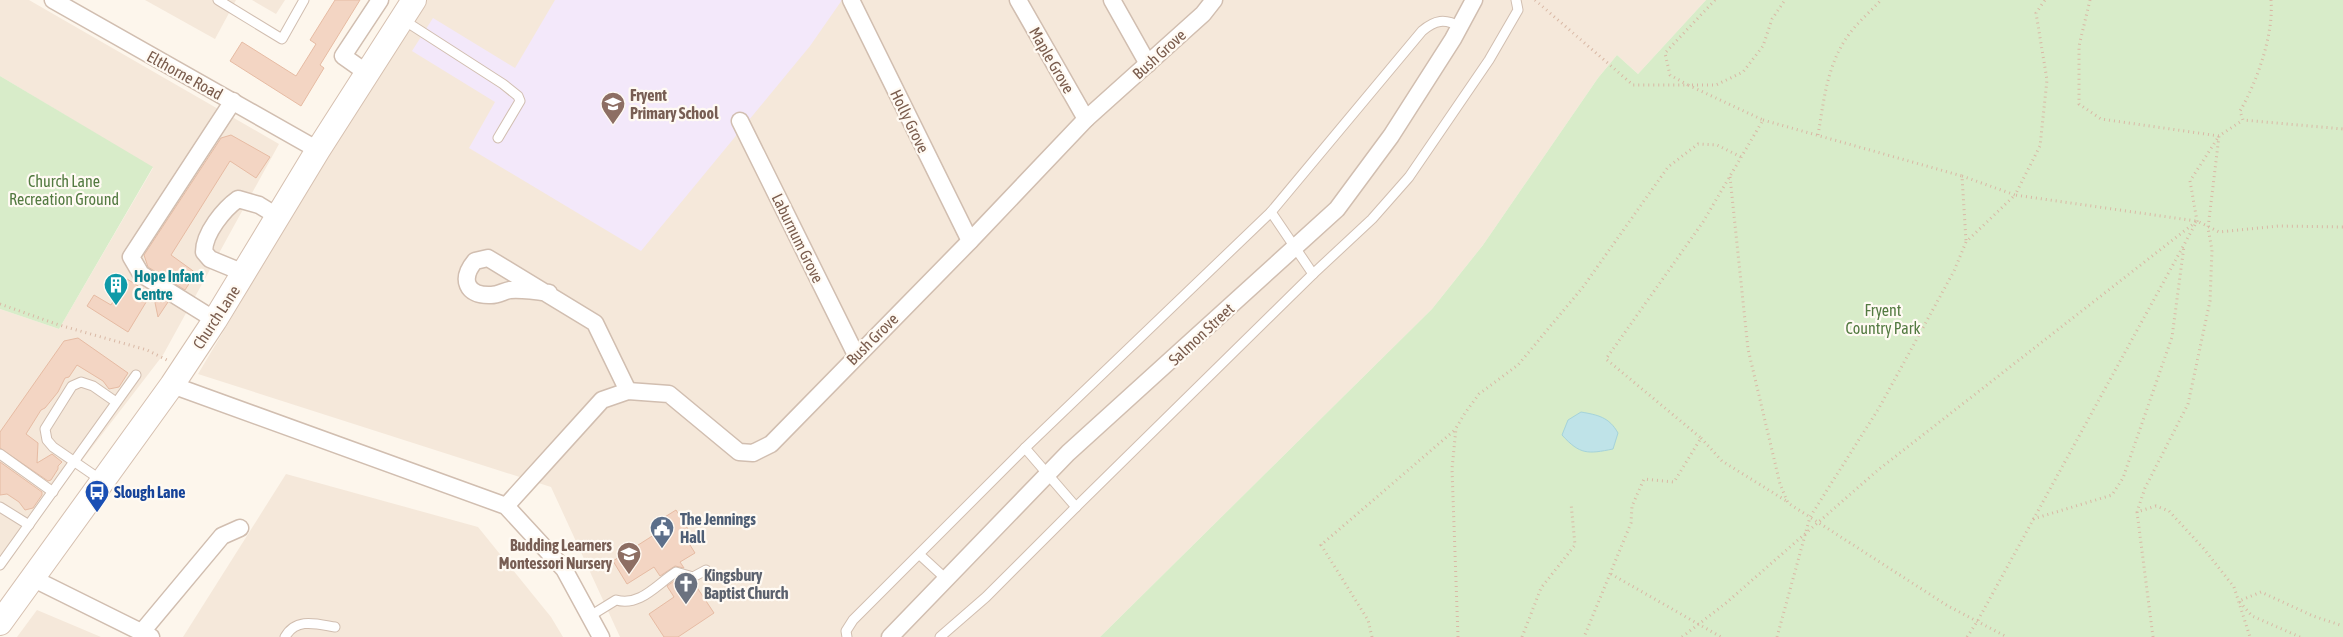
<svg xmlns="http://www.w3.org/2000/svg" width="2343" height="637" font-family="'Asap Condensed',sans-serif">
<rect width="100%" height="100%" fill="#fdf6ec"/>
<g fill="#f5e8da">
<path d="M0,0H29L279,144L163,355L0,567V309L59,329L153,168L0,76Z"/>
<path d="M145,0H236L215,39Z"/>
<path d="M252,0H285L276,14Z"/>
<path d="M421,0H1706L1638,74L1617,55L1598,78L1483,245L1432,309L1100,637H620L551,487L198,374Z"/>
<path d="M286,474L478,527L551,617L563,637H183Z"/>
<path d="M37,610L101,637H17Z"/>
</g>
<path fill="#f3e8fa" d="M555,0H842L810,46L641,251L469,148L495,102L412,51L433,18L515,68Z"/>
<g fill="#d8ecc9">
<path d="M1706,0H2343V637H1100L1432,309L1483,245L1598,78L1617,55L1638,74Z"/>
<path d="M0,76L153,167L59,329L0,309Z"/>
</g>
<path fill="#bfe3e8" stroke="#a5d3da" d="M1581,412C1598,415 1609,417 1618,433L1613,449C1588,454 1580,455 1562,435L1568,420Z"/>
<g fill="#f3d5c3" stroke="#e6bba3">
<path d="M335,0H360L320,65L324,68L301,106L230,61L242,42L296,76L316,44L310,40Z"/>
<path d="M231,135L270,157L256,178L230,161L171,255L196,273L185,290L148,267L144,255L221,138Z"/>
<path d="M127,279L151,294L128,332L87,306L94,295L111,305Z"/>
<path d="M153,293L168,302L158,317Z"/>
<path d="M78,338L128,373L119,387L109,389L103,381L77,365L69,377L65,378L58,392L45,408L41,410L26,434L38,443L37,463L52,454L62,462L58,466V469L51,480L48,481L0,448V432L64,341Z"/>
<path d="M0,462L42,492V495L33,508L25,510L19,502L7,494L0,495Z"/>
<path d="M676,510L696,542L690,545L695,553L680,562L684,568L675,566L660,576L654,567L627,584L613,561L657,533L652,525Z"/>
<path d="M677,579L694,583L714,613L678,637H664L649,614L674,597L667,586Z"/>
</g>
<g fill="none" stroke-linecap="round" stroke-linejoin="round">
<defs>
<g id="service">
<path d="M218,0L282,39L304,0"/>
<path d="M402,19L503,84L518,96L520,101L498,138"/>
<path d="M1313,274L1372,219L1409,177L1489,60L1518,10L1516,0"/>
<path d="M0,454L53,492"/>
<path d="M101,480L53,447L47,440L45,429L72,386L81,382L93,386L116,402"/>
<path d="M0,507L29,525"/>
<path d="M1076,507L1313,274L1271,212"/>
<path d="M920,555L945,578"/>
<path d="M0,565L136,375"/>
<path d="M590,616L616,600C640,607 657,584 676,572L693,577L706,570"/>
<path d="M285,637C296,617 317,624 335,627"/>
<path d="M847,637L846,631L853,620L1025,448L1271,212L1422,31C1435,20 1445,18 1460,27"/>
<path d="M940,637L986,597L1076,507L1025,448"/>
</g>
<g id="minor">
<path d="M53,0L318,150"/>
<path d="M851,0L970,241"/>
<path d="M1018,0L1086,119"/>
<path d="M1112,0L1148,64"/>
<path d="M367,73L343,56L380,0"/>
<path d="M740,121L856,355"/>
<path d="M244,273L210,259L204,252C204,233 224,209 238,199L259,205L277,216"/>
<path d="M549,293C536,291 523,289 510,290C504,291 498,295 491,295C466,296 460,279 475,261L488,258L595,323L628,391"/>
<path d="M215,320L141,274L131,257L233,101"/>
<path d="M172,385L506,506L564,569L601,637"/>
<path d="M506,506L602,400L628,391L669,394L739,452L753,453L771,444L970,241L1086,119L1203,14L1214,0"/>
<path d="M32,578L151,637"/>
<path d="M141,633L222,536L240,528"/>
<path d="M890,637L1068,453L1337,209L1391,136L1453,39L1474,0"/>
</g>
<path id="secondary" d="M0,623L172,385L215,320L318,150L414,0"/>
</defs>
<use href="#service" stroke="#d1beb0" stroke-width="11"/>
<use href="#minor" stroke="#d1beb0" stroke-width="19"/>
<use href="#secondary" stroke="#d6c0b0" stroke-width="26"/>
<g stroke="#d9b8a5" stroke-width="3" stroke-dasharray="1 4" stroke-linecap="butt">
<path d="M1535,0L1633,85H1688L1763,120L1703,222L1606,359L1701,438L1674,482L1644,479L1632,506L1631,523L1584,637"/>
<path d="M1715,0L1665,53L1670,75L1688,85H1716L1743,72L1763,46L1772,19L1785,0"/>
<path d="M2090,0L2079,46V104L2101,119L2219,136L2243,120"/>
<path d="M2271,0C2274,34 2257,82 2240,111L2243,120L2343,129"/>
<path d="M1763,120L1962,176L1966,241"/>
<path d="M1818,135C1824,100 1827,63 1850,33C1859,21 1871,11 1881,0"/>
<path d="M1962,176L2015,195L2040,146L2047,80L2036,13L2045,0"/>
<path d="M1730,177L1748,349L1780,484L1788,503L1948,606L2007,637"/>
<path d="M0,304L59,325L147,350L167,360"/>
<path d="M1701,438L1722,461L1788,502"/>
<path d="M2033,519L2112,495L2123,478L2172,337L2184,246"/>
<path d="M1611,574L1721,637"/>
<path d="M1372,637L1368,620L1321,545L1456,429"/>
<path d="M1458,637L1452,469L1456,428L1465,413L1479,394L1518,365L1583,287L1668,167L1698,144L1717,145L1741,157"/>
<path d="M1522,637L1541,588L1575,545L1571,503"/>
<path d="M1682,637L1726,603L1878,470L2197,221L2219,232L2279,226L2343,227"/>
<path d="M1777,637L1810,517L1879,408L1954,271L1966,242L2015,195L2196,221"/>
<path d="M1967,637L1977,622L2197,221L2190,181L2219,136L2208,228L2212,250L2210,301L2188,404L2145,488L2137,512"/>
<path d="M2153,637L2137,512L2156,506L2169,511L2204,549L2234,587L2250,637"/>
<path d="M2300,637L2252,616L2239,601L2261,592L2313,616L2343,626"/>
</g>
<use href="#service" stroke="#fff" stroke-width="9"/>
<use href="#minor" stroke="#fff" stroke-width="16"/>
<use href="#secondary" stroke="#fff" stroke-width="24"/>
</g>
<defs>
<symbol id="school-pin" viewBox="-11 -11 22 30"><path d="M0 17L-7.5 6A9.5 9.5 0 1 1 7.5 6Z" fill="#8d6e63" stroke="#fffaf3"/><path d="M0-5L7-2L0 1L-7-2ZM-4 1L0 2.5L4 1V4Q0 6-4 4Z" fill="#fff"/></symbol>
<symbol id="building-pin" viewBox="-11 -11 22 30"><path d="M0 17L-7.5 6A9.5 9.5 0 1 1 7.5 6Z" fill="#0f9aa8" stroke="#fffaf3"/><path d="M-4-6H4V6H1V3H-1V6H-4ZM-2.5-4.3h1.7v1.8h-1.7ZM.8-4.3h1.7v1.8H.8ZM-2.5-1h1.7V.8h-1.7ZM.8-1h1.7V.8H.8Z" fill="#fff"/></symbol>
<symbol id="bus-pin" viewBox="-11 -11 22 30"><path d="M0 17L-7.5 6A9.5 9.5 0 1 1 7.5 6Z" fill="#1a4fb4" stroke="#fffaf3"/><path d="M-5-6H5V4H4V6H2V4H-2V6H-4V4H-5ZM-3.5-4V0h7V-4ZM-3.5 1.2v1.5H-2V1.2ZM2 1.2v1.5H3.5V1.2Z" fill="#fff"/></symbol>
<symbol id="civic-pin" viewBox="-11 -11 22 30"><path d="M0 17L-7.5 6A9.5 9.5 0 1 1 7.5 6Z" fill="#5c6f8a" stroke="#fffaf3"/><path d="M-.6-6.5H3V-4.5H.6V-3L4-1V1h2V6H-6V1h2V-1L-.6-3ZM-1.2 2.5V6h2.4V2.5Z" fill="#fff"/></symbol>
<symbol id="church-pin" viewBox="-11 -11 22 30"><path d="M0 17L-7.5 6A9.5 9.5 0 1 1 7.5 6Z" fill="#6b7280" stroke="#fffaf3"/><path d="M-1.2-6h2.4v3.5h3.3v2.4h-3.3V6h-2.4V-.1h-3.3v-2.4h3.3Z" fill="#fff"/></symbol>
</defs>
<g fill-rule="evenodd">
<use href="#school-pin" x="599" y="90" width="28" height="38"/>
<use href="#building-pin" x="102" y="271" width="28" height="38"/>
<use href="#bus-pin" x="83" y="478" width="28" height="38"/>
<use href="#civic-pin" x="648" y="514" width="28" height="38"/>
<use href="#school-pin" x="615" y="540" width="28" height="38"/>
<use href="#church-pin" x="672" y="570" width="28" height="38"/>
</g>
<g text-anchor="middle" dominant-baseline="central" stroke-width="4.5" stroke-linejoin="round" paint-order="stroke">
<g font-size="16" fill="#7a5c4d" stroke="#fffaf3">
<text transform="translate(1159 54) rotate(-42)">Bush Grove</text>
<text transform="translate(1052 60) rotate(60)">Maple Grove</text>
<text transform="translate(185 75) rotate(29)">Elthorne Road</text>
<text transform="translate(910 121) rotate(64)">Holly Grove</text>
<text transform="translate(798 238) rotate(64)">Laburnum Grove</text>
<text transform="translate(216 317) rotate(-57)">Church Lane</text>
<text transform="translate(1201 334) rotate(-43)">Salmon Street</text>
<text transform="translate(872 339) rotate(-45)">Bush Grove</text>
</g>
<g font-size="16" font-weight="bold" fill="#785e54" stroke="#fffaf3" text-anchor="start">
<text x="630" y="95">Fryent<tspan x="630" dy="18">Primary School</tspan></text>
<text x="612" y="545" text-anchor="end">Budding Learners<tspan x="612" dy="18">Montessori Nursery</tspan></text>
</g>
<g font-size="16" fill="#537a41" stroke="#fffaf3">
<text x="64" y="181">Church Lane<tspan x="64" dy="18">Recreation Ground</tspan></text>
<text x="1883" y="310">Fryent<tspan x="1883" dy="18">Country Park</tspan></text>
</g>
<g font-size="16" font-weight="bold" fill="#0d838f" stroke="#fffaf3" text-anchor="start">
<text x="134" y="276">Hope Infant<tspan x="134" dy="18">Centre</tspan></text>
</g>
<g font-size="16" font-weight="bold" fill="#164399" stroke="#fffaf3" text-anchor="start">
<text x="114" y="492">Slough Lane</text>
</g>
<g font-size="16" font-weight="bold" fill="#4e5e75" stroke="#fffaf3" text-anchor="start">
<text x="680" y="519">The Jennings<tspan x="680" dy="18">Hall</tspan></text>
</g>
<g font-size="16" font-weight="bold" fill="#5b616d" stroke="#fffaf3" text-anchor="start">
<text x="704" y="575">Kingsbury<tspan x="704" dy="18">Baptist Church</tspan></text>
</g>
</g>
</svg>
